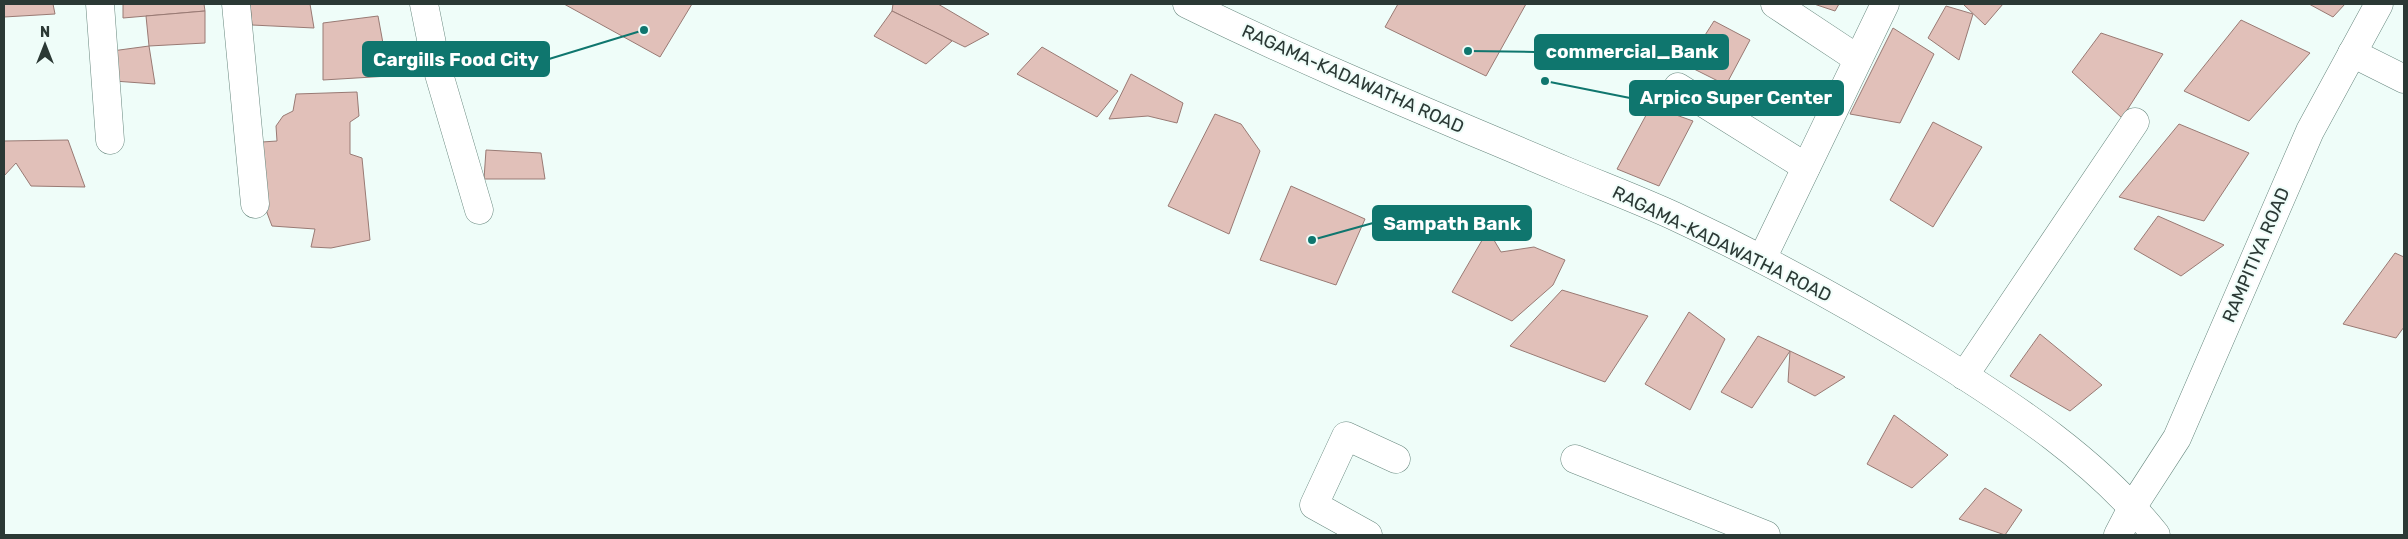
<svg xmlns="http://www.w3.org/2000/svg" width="2408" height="539" font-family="Rubik,sans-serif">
<rect width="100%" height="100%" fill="#effdf9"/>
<g fill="#e1c0b9" stroke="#997a74">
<path d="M4,4H53L55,14L4,17Z"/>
<path d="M123,4H204L205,11L123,18Z"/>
<path d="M250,4H310L314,28L252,25Z"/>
<path d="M564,4H692L660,57Z"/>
<path d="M893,4H938L989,34L965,47L892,11Z"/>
<path d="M1398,4H1526L1486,76L1385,27Z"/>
<path d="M1814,4H1839L1835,11Z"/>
<path d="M1963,4H2003L1985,25Z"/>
<path d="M2309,4H2345L2333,17Z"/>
<path d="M1946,6L1973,14L1959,60L1928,38Z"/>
<path d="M205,11V43L149,46L146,16Z"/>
<path d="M892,11L943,36L952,41L926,64L874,36Z"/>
<path d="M378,16L389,76L323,80V23Z"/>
<path d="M2241,20L2310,53L2249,121L2184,91Z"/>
<path d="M1714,21L1750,40L1726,85L1686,65Z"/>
<path d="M1893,28L1934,54L1900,123L1850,114Z"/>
<path d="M2101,33L2163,54L2122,118L2072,72Z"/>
<path d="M149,46L155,84L114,81L112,51Z"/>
<path d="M1042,47L1118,91L1097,117L1017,74Z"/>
<path d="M1131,74L1183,103L1177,123L1148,116L1109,119Z"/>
<path d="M357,92L359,116L350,122V154L362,158L370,240L331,248L311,247L315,229L272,226L266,210L262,142L277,141L276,126L283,116L293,111L296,94Z"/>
<path d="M1651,106L1693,121L1659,186L1617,169Z"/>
<path d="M1215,114L1241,124L1260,151L1229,234L1168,206Z"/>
<path d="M1933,122L1982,147L1933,227L1890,200Z"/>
<path d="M2179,124L2249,153L2204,221L2119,197Z"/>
<path d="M68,140L85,187L31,186L16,163L4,176V141Z"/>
<path d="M486,150L541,153L545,179H484Z"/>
<path d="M1291,186L1365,219L1336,285L1260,260Z"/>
<path d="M2158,216L2224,245L2181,276L2134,249Z"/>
<path d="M1488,230L1501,252L1534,247L1565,260L1553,285L1512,321L1452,292Z"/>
<path d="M2395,253L2404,257V327L2396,338L2343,324Z"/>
<path d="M1562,290L1648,316L1605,382L1510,346Z"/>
<path d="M1689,312L1725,339L1690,410L1645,384Z"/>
<path d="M2040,334L2102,385L2070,411L2010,376Z"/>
<path d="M1758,336L1790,351L1752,408L1721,392Z"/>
<path d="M1790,351L1845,377L1815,396L1788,382Z"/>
<path d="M1894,415L1948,455L1912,488L1867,464Z"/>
<path d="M1985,488L2022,510L2005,535L1959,519Z"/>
</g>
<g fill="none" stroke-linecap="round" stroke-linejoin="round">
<defs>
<g id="minor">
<path d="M100,4L110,140"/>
<path d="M236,4L255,204"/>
<path d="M424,4L436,64L479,210"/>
<path d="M1775,4L1858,59"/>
<path d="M2352,53L2404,79"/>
<path d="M1678,87L1806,167"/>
<path d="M1762,259L1885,4"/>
<path d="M1964,376L2135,122"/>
<path d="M1575,459L1766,535"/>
<path d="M1368,535L1314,505L1346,436L1396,459"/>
<path d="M2118,535L2133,506L2177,438L2310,131L2379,4"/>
</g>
<path id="major" d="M1187,4C1311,65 1439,117 1566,171C1602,186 1639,200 1674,216C1764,258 1850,305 1935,357C2015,407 2097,461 2156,535"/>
</defs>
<use href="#minor" stroke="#67877e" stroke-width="29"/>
<use href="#major" stroke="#67877e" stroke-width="29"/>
<use href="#minor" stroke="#fff" stroke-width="28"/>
<use href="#major" stroke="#fff" stroke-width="28"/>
</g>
<g text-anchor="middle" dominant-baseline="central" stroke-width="4" stroke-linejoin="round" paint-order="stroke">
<g font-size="18" fill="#2b3935" stroke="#effdf9">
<text transform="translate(1353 79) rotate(24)">RAGAMA-KADAWATHA ROAD</text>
<text transform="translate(1722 244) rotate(26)">RAGAMA-KADAWATHA ROAD</text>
<text transform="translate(2256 255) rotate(-67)">RAMPITIYA ROAD</text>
</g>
</g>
<path fill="none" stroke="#0f766e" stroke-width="2" d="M1468 51L1535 52M644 30L549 59M1545 81L1630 98M1312 240L1373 223"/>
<g fill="#0f766e" stroke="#effdf9" stroke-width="2">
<circle cx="1468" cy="51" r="5"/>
<circle cx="644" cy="30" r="5"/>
<circle cx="1545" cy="81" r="5"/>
<circle cx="1312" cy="240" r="5"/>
</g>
<g fill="#0f766e" stroke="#0f766e" stroke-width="2">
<rect x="1535" y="35" width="193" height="34" rx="5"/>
<rect x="363" y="42" width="186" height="34" rx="5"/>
<rect x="1630" y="81" width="213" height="34" rx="5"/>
<rect x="1373" y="206" width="158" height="34" rx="5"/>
</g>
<g font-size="19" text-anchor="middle" font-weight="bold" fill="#fff">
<text x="1632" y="58">commercial_Bank</text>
<text x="456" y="66">Cargills Food City</text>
<text x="1736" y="104">Arpico Super Center</text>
<text x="1452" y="230">Sampath Bank</text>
</g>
<rect width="2408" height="539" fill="none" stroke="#2b3935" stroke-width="10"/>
<g transform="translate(45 45)" stroke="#effdf9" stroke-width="4" paint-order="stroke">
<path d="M0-4L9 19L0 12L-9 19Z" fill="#2b3935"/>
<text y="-8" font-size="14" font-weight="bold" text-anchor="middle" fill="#2b3935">N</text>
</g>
</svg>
